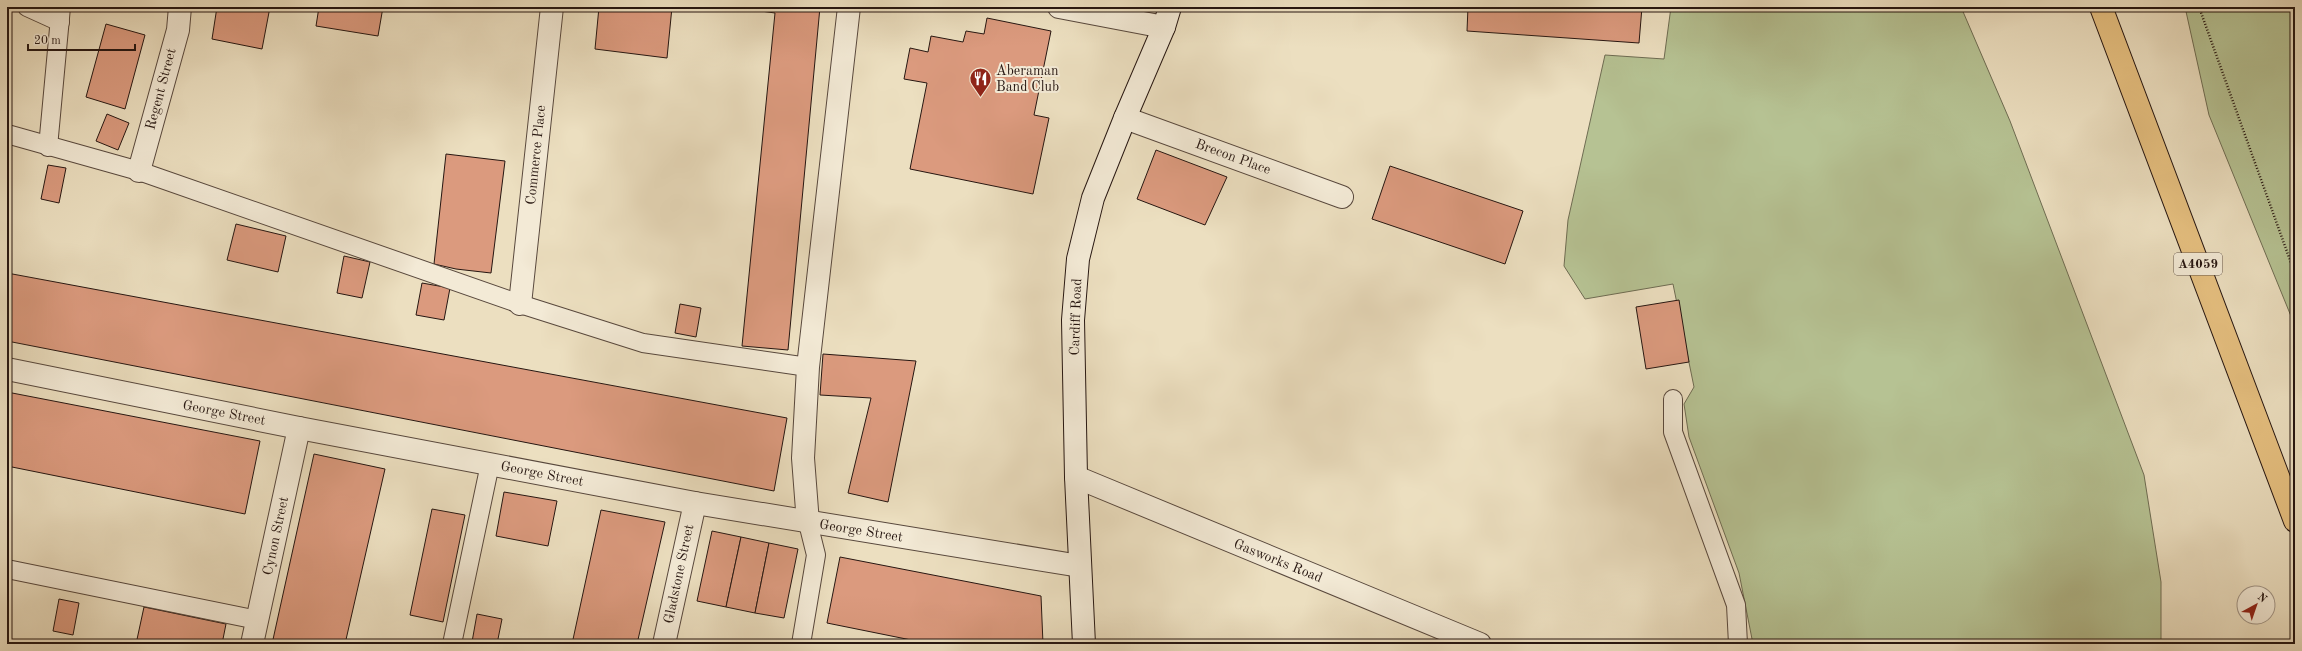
<svg xmlns="http://www.w3.org/2000/svg" width="2302" height="651" font-family="'Old Standard TT',serif">
<rect width="100%" height="100%" fill="#ecdfc0"/>
<filter id="stains"><feTurbulence type="fractalNoise" baseFrequency=".005" numOctaves="4"/><feColorMatrix values="0 0 0 0 .2 0 0 0 0 .09 0 0 0 0 .02 0 0 0 .5 -.17"/></filter>
<radialGradient id="worn" r=".72"><stop offset=".6" stop-color="#630" stop-opacity="0"/><stop offset="1" stop-color="#630" stop-opacity=".3"/></radialGradient>
<g fill="#b6c293" stroke="#6e6c52">
<path d="M1671,7H1961L2010,121L2144,475L2161,582V644H1753L1739,573L1689,437L1684,404L1694,387L1673,284L1585,299L1564,266L1568,220L1605,55L1664,59Z"/>
<path d="M2185,7H2295V326L2209,115Z"/>
</g>
<g fill="#db9a7e" stroke="#261611">
<path d="M217,7H270L262,49L212,39Z"/>
<path d="M319,7H383L378,36L316,26Z"/>
<path d="M599,7H672L667,58L595,49Z"/>
<path d="M732,7H820L788,350L742,346L775,13Z"/>
<path d="M1468,7H1642L1639,43L1467,31Z"/>
<path d="M987,18L1051,31L1034,115L1049,118L1033,194L910,169L927,83L904,79L910,48L928,52L931,36L963,42L966,31L984,34Z"/>
<path d="M106,24L145,35L125,109L86,97Z"/>
<path d="M107,114L129,123L118,150L96,141Z"/>
<path d="M1156,150L1227,177L1205,225L1137,199Z"/>
<path d="M446,154L505,161L491,273L456,269L434,264Z"/>
<path d="M48,165L66,168L59,203L41,199Z"/>
<path d="M1390,166L1523,211L1505,264L1372,219Z"/>
<path d="M236,224L286,236L278,272L227,260Z"/>
<path d="M344,256L370,262L362,298L337,293Z"/>
<path d="M7,273L787,418L774,491L7,341Z"/>
<path d="M422,283L450,288L444,320L416,315Z"/>
<path d="M1679,300L1689,362L1646,369L1636,307Z"/>
<path d="M680,304L701,308L696,337L675,333Z"/>
<path d="M823,354L916,361L888,502L848,493L871,398L820,395Z"/>
<path d="M7,392L260,441L245,514L7,466Z"/>
<path d="M314,454L385,469L345,644H272Z"/>
<path d="M504,492L557,501L548,546L496,536Z"/>
<path d="M432,509L465,515L443,622L410,615Z"/>
<path d="M601,510L665,522L637,644H572Z"/>
<path d="M712,531L741,537L726,607L697,601Z"/>
<path d="M741,537L769,543L755,613L726,607Z"/>
<path d="M769,543L798,549L784,618L755,613Z"/>
<path d="M840,557L1041,596L1043,644H931L827,623Z"/>
<path d="M59,599L79,603L73,635L53,631Z"/>
<path d="M144,607L226,624L222,644H136Z"/>
<path d="M477,614L502,619L497,644L472,642Z"/>
</g>
<g fill="none" stroke-linecap="round" stroke-linejoin="round">
<defs>
<g id="service">
<path d="M27,7L60,22"/>
<path d="M7,134L139,171L520,304L643,343L808,367"/>
<path d="M48,147L61,7"/>
<path d="M1673,399V432L1736,605L1738,644"/>
<path d="M7,569L257,620"/>
<path d="M452,644L490,464"/>
<path d="M801,644L816,555L808,523"/>
</g>
<g id="minor">
<path d="M1059,7L1164,27"/>
<path d="M1125,118L1342,197"/>
<path d="M139,171L178,30L180,7"/>
<path d="M520,304L552,7"/>
<path d="M7,369L299,428L695,503L1080,566"/>
<path d="M1076,477L1480,644"/>
<path d="M808,523L803,458L808,367L849,7"/>
<path d="M252,644L299,428"/>
<path d="M664,644L695,503"/>
</g>
<path id="secondary" d="M1084,644L1076,477L1073,320L1078,259L1093,198L1125,118L1164,27L1170,7"/>
<path id="primary" d="M2101,7L2295,521"/>
</defs>
<use href="#service" stroke="#58483d" stroke-width="20"/>
<use href="#minor" stroke="#58483d" stroke-width="24"/>
<use href="#secondary" stroke="#261611" stroke-width="24"/>
<use href="#primary" stroke="#261611" stroke-width="24"/>
<path stroke="#261611" stroke-width="2.5" stroke-dasharray="1 2" stroke-linecap="butt" d="M2199,7L2295,274"/>
<use href="#service" stroke="#f3ead6" stroke-width="18"/>
<use href="#minor" stroke="#f3ead6" stroke-width="22"/>
<use href="#secondary" stroke="#f3ead6" stroke-width="22"/>
<use href="#primary" stroke="#e6c080" stroke-width="22"/>
</g>
<defs>
<symbol id="restaurant-pin" viewBox="-11 -11 22 30"><path d="M0 17L-7.5 6A9.5 9.5 0 1 1 7.5 6Z" fill="#8f2418" stroke="#f3ead6"/><path d="M-5-6h1v4h1v-4h1v4h1v-4h1v5L-1.5 .5V6h-2V.5L-5-1ZM5-6V6H3V1.5H1.5Q1.5-4 5-6Z" fill="#fff"/></symbol>
</defs>
<g fill-rule="evenodd">
<use href="#restaurant-pin" x="968" y="66" width="25" height="34"/>
</g>
<g text-anchor="middle" dominant-baseline="central" stroke-width="4" stroke-linejoin="round" paint-order="stroke">
<rect fill="#f3ead6" stroke="#64564c" stroke-width="1" x="2174" y="253" width="48" height="22" rx="3"/>
<g font-size="13" font-weight="bold" fill="#261611">
<text x="2198" y="264">A4059</text>
</g>
<g font-size="14" fill="#261611" stroke="#f3ead6" text-anchor="start">
<text x="996" y="71">Aberaman<tspan x="996" dy="16">Band Club</tspan></text>
</g>
<g font-size="14" fill="#261611" stroke="#f3ead6">
<text transform="translate(161 89) rotate(-75)">Regent Street</text>
<text transform="translate(536 155) rotate(-84)">Commerce Place</text>
<text transform="translate(1233 157) rotate(20)">Brecon Place</text>
<text transform="translate(1076 317) rotate(-88)">Cardiff Road</text>
<text transform="translate(224 413) rotate(11)">George Street</text>
<text transform="translate(542 474) rotate(11)">George Street</text>
<text transform="translate(861 531) rotate(9)">George Street</text>
<text transform="translate(276 536) rotate(-78)">Cynon Street</text>
<text transform="translate(1278 561) rotate(22)">Gasworks Road</text>
<text transform="translate(679 574) rotate(-78)">Gladstone Street</text>
</g>
</g>
<rect width="2302" height="651" fill="none" stroke="#ecdfc0" stroke-width="24"/>
<rect x="8" y="8" width="2286" height="635" fill="none" stroke="#261611" stroke-width="2"/>
<rect x="12" y="12" width="2278" height="627" fill="none" stroke="#261611"/>
<g transform="translate(2256 605) rotate(40)"><circle r="19" fill="#f3ead6" stroke="#a19587"/>
<path d="M0-3L7 15L0 10L-7 15Z" fill="#8f2418"/>
<text y="-6" font-size="11" font-weight="bold" text-anchor="middle" fill="#261611">N</text>
</g>
<path d="M28 44v6h107v-6" fill="none" stroke="#261611" stroke-width="2"/>
<text x="34" y="44" font-size="12" fill="#261611" stroke="#f3ead6" stroke-width="3" paint-order="stroke">20 m</text>
<rect width="100%" height="100%" filter="url(#stains)"/>
<rect width="100%" height="100%" fill="url(#worn)"/>
</svg>
